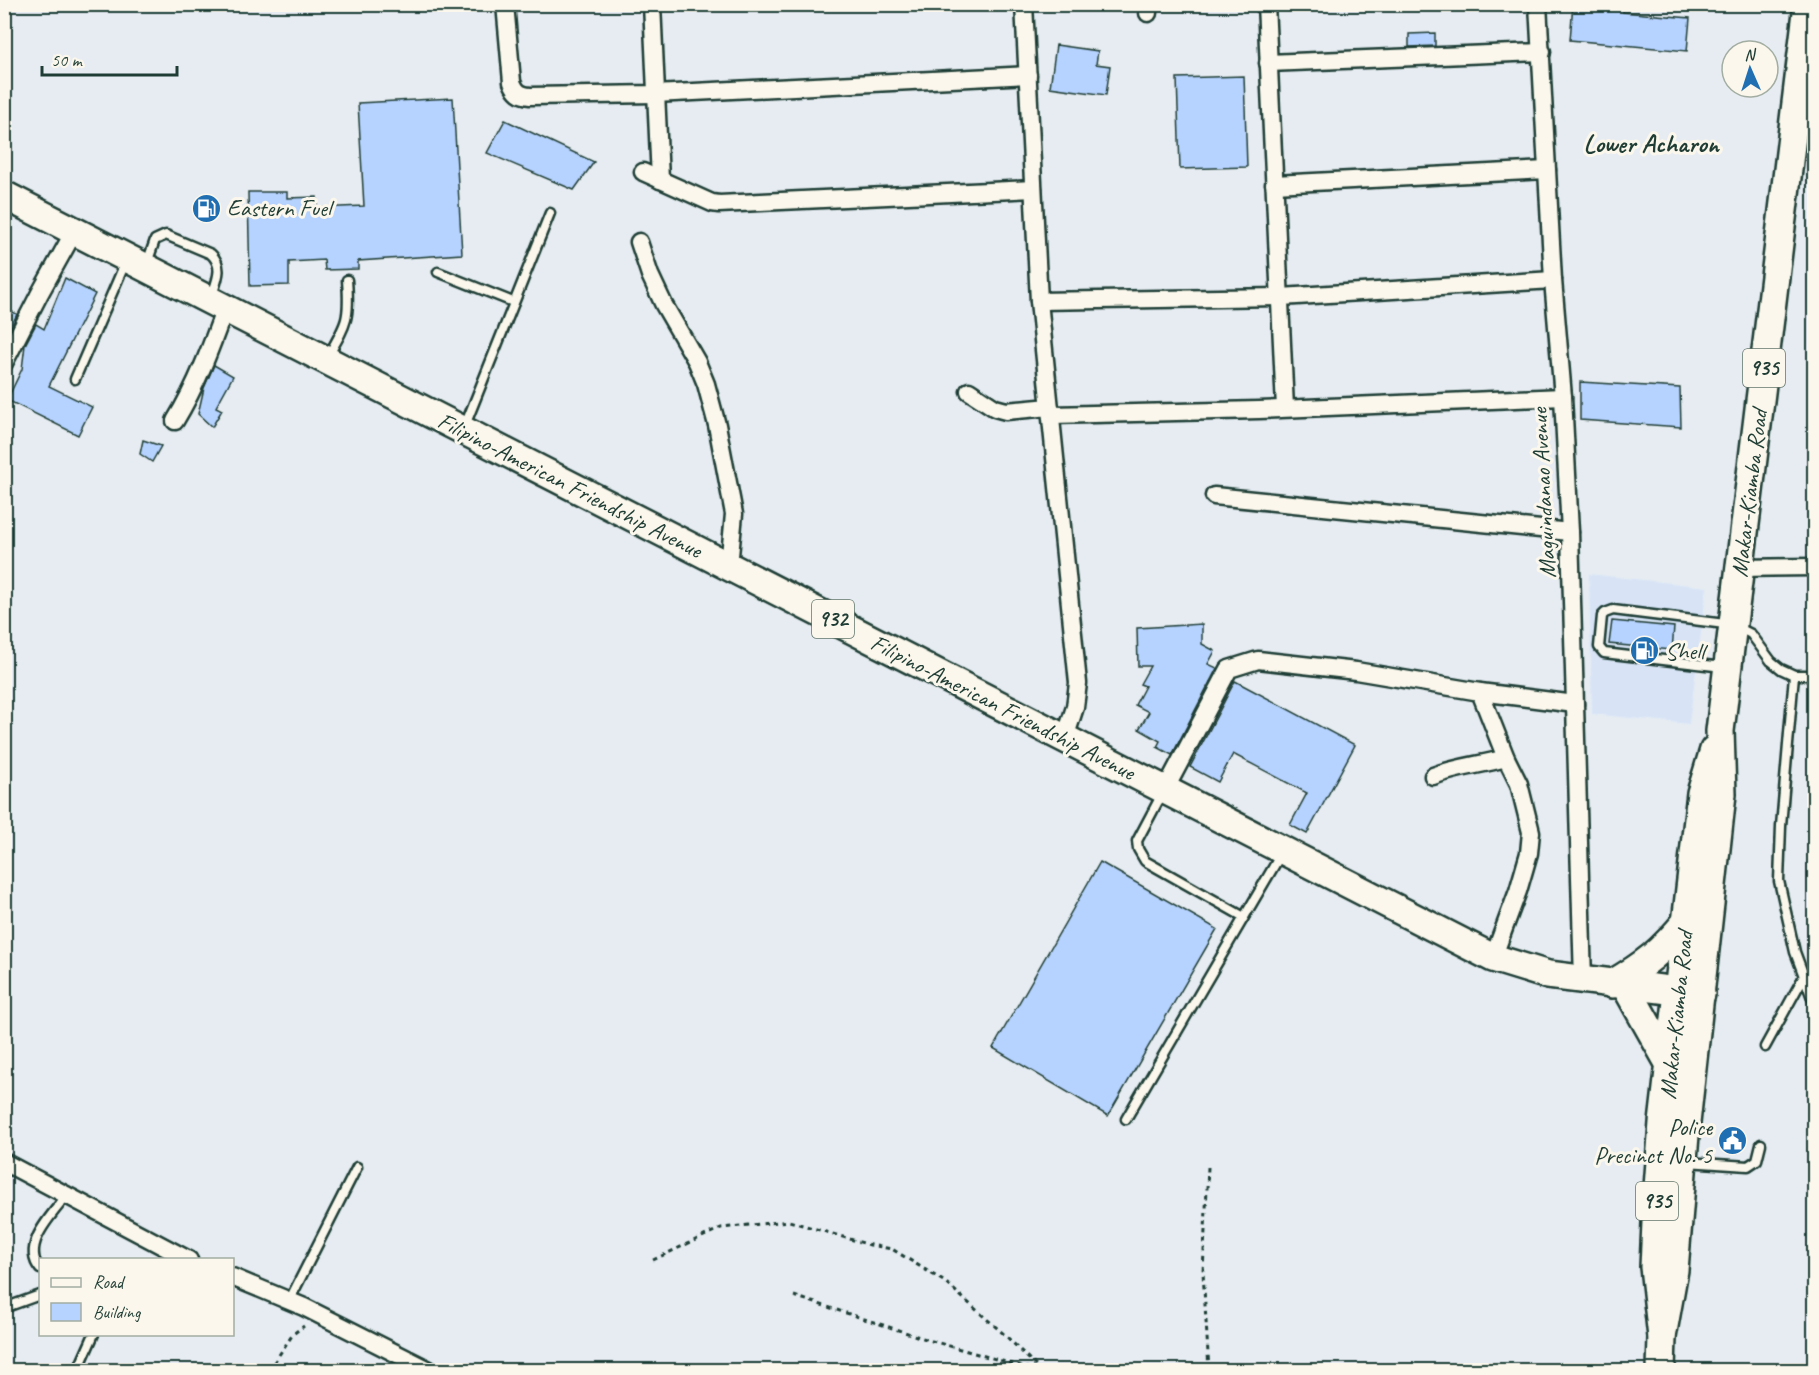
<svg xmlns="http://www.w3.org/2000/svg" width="1819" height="1375" font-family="Caveat,sans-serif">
<rect width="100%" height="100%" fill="#e6ecf2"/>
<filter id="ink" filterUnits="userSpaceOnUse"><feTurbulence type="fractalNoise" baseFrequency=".0167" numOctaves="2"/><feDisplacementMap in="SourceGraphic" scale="12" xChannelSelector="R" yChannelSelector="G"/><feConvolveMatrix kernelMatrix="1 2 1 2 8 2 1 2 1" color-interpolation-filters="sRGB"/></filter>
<g filter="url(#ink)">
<path fill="#d8e4f6" d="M1589,574L1707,587L1689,724L1592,714Z"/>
<g fill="#b6d2ff" stroke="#1f3d34" stroke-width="1.5">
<path d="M1573,4H1624L1623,12L1690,18L1687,51L1570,40Z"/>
<path d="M1435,33V46L1409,47V34Z"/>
<path d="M1056,45L1098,51L1096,64L1110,66L1106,95L1050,87Z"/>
<path d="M1244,76L1247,167L1180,169L1177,78Z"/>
<path d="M453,98L462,254L358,261V269L325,270L324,260L289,262V285L250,286L248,192H287V198L317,197V208L364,206L358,103Z"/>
<path d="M505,120L594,162L574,190L487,153Z"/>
<path d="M65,278L95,294L49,386L92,407L78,435L7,400L22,369L25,345L36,324L44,329Z"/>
<path d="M4,308L17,314L7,335L4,334Z"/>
<path d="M214,365L233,376L216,407L222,410L212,427L198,414L204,388Z"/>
<path d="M1580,382L1680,388L1681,427L1580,420Z"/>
<path d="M143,440L161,446L152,462L140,454Z"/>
<path d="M1612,621L1674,627L1672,650L1609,644Z"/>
<path d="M1202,624V644L1215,651L1208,664L1217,668L1172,755L1157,747L1160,741L1139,729L1149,712L1135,705L1145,686L1140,684L1150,666H1138L1137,628Z"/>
<path d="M1235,681L1355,745L1307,834L1290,825L1307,793L1233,754L1218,782L1190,767Z"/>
<path d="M1100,862L1217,929L1108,1116L993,1048Z"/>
</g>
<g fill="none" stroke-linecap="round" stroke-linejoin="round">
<defs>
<g id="lane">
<path d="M147,263L155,240L166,235L211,254C225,267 216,282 211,298"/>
<path d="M438,272L513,302"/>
<path d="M328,356C347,323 350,319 347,280"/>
<path d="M75,379L126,261"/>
<path d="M464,428L550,213"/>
<path d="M1723,667L1604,653L1599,647L1602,616L1605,613L1613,610L1733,625L1751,634L1771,661L1781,669L1794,675H1814"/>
<path d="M1794,675L1781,826L1779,881L1795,952L1814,1003"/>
<path d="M1163,792L1137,841L1138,849L1145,861L1244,917"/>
<path d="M1765,1047L1803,978"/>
<path d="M1126,1119L1281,854"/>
<path d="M1686,1162L1748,1166L1757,1160L1761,1144"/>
<path d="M40,1269C20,1245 53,1214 67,1195"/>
<path d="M289,1301L357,1167"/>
<path d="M4,1308L40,1295"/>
<path d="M78,1370L94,1334"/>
</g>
<g id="street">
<path d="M505,4L512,82C516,92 520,95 530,96L655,94L1028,75"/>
<path d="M652,4L660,180"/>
<path d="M1024,4L1039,301L1078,683L1075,707L1065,738"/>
<path d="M1148,4V13"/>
<path d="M1266,4L1285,408"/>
<path d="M1538,4L1553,280L1563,397L1570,532L1583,981"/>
<path d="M1268,63L1542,52"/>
<path d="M643,172L712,203L719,204L1033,189"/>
<path d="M1274,184L1547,170"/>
<path d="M639,242L650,275L664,305L697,362L706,384L717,425L734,514L729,566"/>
<path d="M1039,301L1281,297L1553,280"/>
<path d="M4,363L40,293L75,230"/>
<path d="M969,391L995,408L1006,411L1050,407"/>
<path d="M1052,415L1259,410L1563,397"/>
<path d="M175,421C197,385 211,347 225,308"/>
<path d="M1214,496L1570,532"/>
<path d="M1740,568L1814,567"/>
<path d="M1433,776C1456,767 1481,765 1506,758"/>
<path d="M1165,790L1229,669L1258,660L1356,671L1480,692"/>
<path d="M1493,958L1518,891L1529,853L1531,832L1519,784L1506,758L1480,692L1575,704"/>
<path d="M4,1162L189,1260"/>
<path d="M232,1277L304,1307L429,1370"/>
</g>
<g id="primary">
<path d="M4,195L1493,958L1548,975L1701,994"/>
<path d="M1612,984C1646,964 1661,952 1686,922"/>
<path d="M1625,985L1670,1065"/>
<path d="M1662,1337L1674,1270L1686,1123L1722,794L1720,731L1808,4"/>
<path d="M1661,1370L1662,1337L1654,1267L1657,1200L1663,1123L1701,793L1714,750"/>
</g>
</defs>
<use href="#lane" stroke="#1f3d34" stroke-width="13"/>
<use href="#street" stroke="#1f3d34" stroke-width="21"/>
<use href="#primary" stroke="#1f3d34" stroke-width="32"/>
<g stroke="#1f3d34" stroke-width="3" stroke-dasharray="4.5 4.5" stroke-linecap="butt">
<path d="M1208,1167L1203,1272L1209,1370"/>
<path d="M653,1260L721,1228L789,1221L870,1245L892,1249L945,1282L1006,1336L1040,1370"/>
<path d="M794,1296L932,1341L1034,1370"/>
<path d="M269,1370L293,1334L304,1326"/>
</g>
<use href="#lane" stroke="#fbf7ec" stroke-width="8"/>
<use href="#street" stroke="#fbf7ec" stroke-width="16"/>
<use href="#primary" stroke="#fbf7ec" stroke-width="27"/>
</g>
</g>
<defs>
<symbol id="fuel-disc" viewBox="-11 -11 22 22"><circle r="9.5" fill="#1f6fb2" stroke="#fbf7ec"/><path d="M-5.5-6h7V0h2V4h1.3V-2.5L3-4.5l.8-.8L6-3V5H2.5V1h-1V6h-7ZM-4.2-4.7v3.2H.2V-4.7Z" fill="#fff"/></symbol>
<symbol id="civic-disc" viewBox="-11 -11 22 22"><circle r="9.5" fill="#1f6fb2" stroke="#fbf7ec"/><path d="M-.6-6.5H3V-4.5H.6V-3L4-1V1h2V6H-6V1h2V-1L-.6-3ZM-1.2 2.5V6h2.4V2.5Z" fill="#fff"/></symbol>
</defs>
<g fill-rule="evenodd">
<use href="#fuel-disc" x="190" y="192" width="33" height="33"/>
<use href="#fuel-disc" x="1628" y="634" width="33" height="33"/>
<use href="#civic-disc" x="1716" y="1124" width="33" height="33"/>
</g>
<g text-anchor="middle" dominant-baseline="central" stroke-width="6" stroke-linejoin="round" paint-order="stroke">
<g fill="#fbf7ec" stroke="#61756b" stroke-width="1.5">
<rect x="1743" y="349" width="42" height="38" rx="4.5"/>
<rect x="812" y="600" width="42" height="38" rx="4.5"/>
<rect x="1636" y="1182" width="42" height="38" rx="4.5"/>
</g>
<g font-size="22" font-weight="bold" fill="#1f3d34">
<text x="1764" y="368">935</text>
<text x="833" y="619">932</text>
<text x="1657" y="1201">935</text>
</g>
<g font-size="24" fill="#1f3d34" stroke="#fbf7ec" text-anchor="start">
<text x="227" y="208">Eastern Fuel</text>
<text x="1665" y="651">Shell</text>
<text x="1712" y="1127" text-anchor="end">Police<tspan x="1712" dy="28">Precinct No. 5</tspan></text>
</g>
<g font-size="24" fill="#1f3d34" stroke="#fbf7ec">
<text transform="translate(570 485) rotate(27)">Filipino-American Friendship Avenue</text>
<text transform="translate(1543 493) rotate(-93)">Maguindanao Avenue</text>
<text transform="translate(1749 493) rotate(-83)">Makar-Kiamba Road</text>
<text transform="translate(1003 707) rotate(27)">Filipino-American Friendship Avenue</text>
<text transform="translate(1676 1015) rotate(-84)">Makar-Kiamba Road</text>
</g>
<g font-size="26" font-weight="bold" fill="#1f3d34" stroke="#fbf7ec">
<text x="1651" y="143">Lower Acharon</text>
</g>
</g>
<rect width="1819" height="1375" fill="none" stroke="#fbf7ec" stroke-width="24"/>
<rect x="12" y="12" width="1795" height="1351" fill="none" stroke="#1f3d34" stroke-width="2" filter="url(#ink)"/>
<rect x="39" y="1258" width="195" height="78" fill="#fbf7ec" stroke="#a3ada2" stroke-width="1.5"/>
<rect x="51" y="1278" width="30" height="9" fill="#fbf7ec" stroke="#a3ada2" stroke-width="1.5"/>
<text x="93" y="1288" font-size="18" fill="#1f3d34">Road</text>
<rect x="51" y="1303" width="30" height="18" fill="#b6d2ff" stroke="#a3ada2" stroke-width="1.5"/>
<text x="93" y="1318" font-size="18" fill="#1f3d34">Building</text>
<g transform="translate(1750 69) rotate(357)"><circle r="28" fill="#fbf7ec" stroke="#a3ada2" stroke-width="1.5"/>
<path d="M0-4.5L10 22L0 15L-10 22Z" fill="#1f6fb2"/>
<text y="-9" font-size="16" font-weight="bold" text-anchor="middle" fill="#1f3d34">N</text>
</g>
<path d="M42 66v9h135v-9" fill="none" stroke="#1f3d34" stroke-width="3"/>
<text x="51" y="66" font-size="18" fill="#1f3d34" stroke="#fbf7ec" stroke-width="4.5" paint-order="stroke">50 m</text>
</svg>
